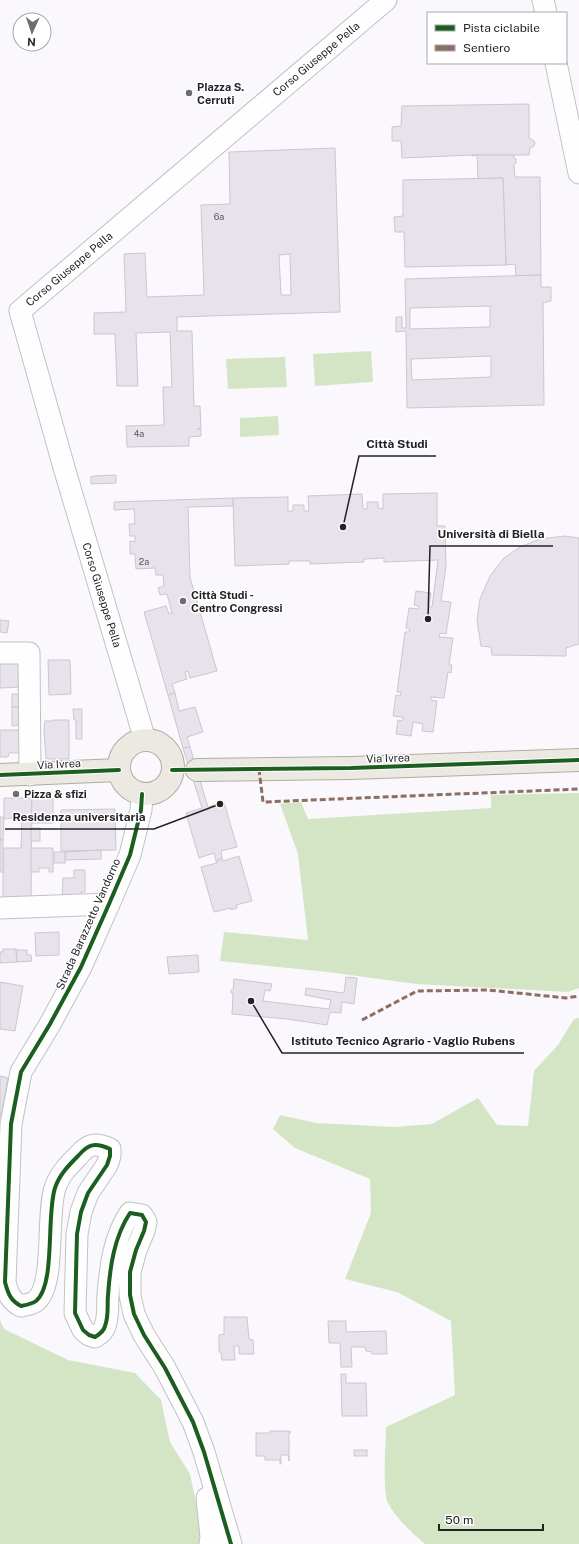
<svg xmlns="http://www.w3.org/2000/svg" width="579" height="1544" font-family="'Public Sans',sans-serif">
<rect width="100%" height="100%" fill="#faf8fd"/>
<g fill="#d4e5c5">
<path d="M371,351L373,382L315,386L313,354Z"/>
<path d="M285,357L287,387L228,389L226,359Z"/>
<path d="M278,416L279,435L240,437V418Z"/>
<path d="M579,793V988L568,992L416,984L328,972L220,961L224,932L308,940L298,854L280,804L301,802L308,819L491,808V795Z"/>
<path d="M579,1018V1544H425C413,1534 395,1517 388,1503C382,1492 386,1442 386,1427L455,1395L451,1321L397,1292L345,1279L371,1213L370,1179L295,1148L273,1129L280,1115L316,1123L394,1127L432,1124L478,1098L497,1125L528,1126L534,1071L558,1045L574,1019Z"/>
<path d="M0,1320L4,1329L68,1360L135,1373L161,1400L170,1442L190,1474L201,1526L199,1544H0Z"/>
</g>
<g fill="#e8e2ed" stroke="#c9c8cb" fill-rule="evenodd">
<path d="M529,104V138L534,141L535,144L533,147H530L529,155H474L402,158L401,141H392V127L401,126L402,106Z"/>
<path d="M335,148L340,312L177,317V331H192L194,406H200L201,428L197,429H201V436L189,437V446L127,447L126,426L164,425L163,387H172L170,332L136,333L138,386H117L115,334H94V313L126,312L124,254L145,253L147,297L204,295L201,205L230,204L229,152ZM290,254L291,295H281L279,255Z"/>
<path d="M474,155H514V158L516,159V163L514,164L515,177H540L541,275L516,276L515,264L506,265L503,178L478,179L477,155L472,156Z"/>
<path d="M503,178L506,265L405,267L404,232H395L394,217L403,216V180Z"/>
<path d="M541,275V287H551V301L543,303L544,405L407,408L406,331L396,332V317H402V328H406L405,279ZM490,306V327L410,329V308ZM491,356V377L412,380L411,359Z"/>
<path d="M116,475V483L91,484V477L94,476Z"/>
<path d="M437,493V526H445L446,567L441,601L451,602L446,634L440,633L439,637L453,638L449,665H452L451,673L448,672L444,698L431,697V700L437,701L433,732L422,731L423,724L413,722L411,736L396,734L398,720L402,721L403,717L393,716L396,695L400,696L401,692H397L405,632H409L410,629L406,628L409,608L418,609L419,606L414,605L416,591L431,593L429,607H432L438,560L384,562V558L364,559V562L310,564V561H289V564L235,566L233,498L288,497V511H293V505H304V511H309L308,496L362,494L363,509H367V502H378V508L383,509V494Z"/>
<path d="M233,498V506L188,507L190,577L217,671L190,678L188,671L185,672L187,679L172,684L175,693L168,695L144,612L166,606L169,614L172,613L167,594L160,595L158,588L164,586L163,575H156L155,568L136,569L135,554H130V541L135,542V536H130L129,524H135L134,509L114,510V502Z"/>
<path d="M565,536L579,538V644L566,648V656L492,655L491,647L481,646L477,620L480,599L490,576L504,558L520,547L540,539Z"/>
<path d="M0,620L9,621L7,633L0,632Z"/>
<path d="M48,660H70L71,694L49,695Z"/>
<path d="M0,663H21V687L0,688Z"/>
<path d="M175,693L179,711L195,707L203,732L187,737L190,747L183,748L168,695Z"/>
<rect x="12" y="694" width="10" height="13"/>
<path d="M12,707H22V725L12,726Z"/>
<path d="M73,709H82V739H76V720H74Z"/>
<path d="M53,720H69V759H46L44,731L45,721H53Z"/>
<path d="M0,730H21V753H9L8,757H0Z"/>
<path d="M190,747L208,807L224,802L237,847L221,851L222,858L216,861L214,853L199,858L186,813L202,808L183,748Z"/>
<path d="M4,798H32L31,903H3V848H21L22,817L4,819Z"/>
<path d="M32,798H53V823H31Z"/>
<path d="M115,809L116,850L61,851V810Z"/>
<path d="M0,817H4L3,840H0Z"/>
<rect x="31" y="828" width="9" height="13"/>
<rect x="0" y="840" width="3" height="32"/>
<path d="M31,848H53V872H49V868H39V872H31Z"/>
<path d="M101,850V859L65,860V852Z"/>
<rect x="54" y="852" width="11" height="11"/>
<path d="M239,856L252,901L236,905L237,908L231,910V908L214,912L201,867L217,863L216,861L222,858L223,861Z"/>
<path d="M74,870H85V892H81V901H62L63,878H74Z"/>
<path d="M59,932V955L36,956L35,933Z"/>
<path d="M3,949H16L17,962L0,963V952H3Z"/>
<path d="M16,950H27V955H31L32,961L17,962Z"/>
<path d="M198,955L199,972L169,974L167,957Z"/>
<path d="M346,977L357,978L354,1004L342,1002L341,1013L330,1012L327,1025L287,1019L232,1014L233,993H231V990H233L234,979L272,984L270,991L265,990L263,1001L329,1009L331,1000L305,995L306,988L344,993Z"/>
<path d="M0,982L23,986L15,1031L0,1029Z"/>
<path d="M0,1076L8,1078L1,1117H0Z"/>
<path d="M224,1317H247L249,1339L253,1340L254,1354H239V1346H234L235,1360H222L221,1352H219V1335L224,1334Z"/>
<path d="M328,1321H346V1332L386,1331L387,1354H372V1352L366,1351L365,1347H351L352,1367H341L340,1343H329Z"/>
<path d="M341,1374H346V1383H366L367,1416H342Z"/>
<path d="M270,1431H289L291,1432L289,1433V1461L288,1455H281V1464H280V1460H265V1456H256V1433H270Z"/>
<rect x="354" y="1450" width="13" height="6"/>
</g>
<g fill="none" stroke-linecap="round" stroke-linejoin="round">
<defs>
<g id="minor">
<path d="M543,0L546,13"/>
<path d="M556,63L579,173"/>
<path d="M0,653H29L30,775"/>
<path d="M145,740L65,471L20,311L386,0"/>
<path d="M142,794L141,810L130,855L109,904L81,967L50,1024L21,1072L11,1124L5,1282C8,1294 11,1301 21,1306C26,1305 32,1304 36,1301C56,1284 46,1215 55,1188C59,1175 69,1165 78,1156C88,1144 95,1142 110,1149V1156L107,1165L88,1193L81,1212L77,1234L75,1313L83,1330L89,1335L95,1337C100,1334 104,1331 105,1326C109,1316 107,1305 108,1295C110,1267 114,1237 130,1213L142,1215L146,1222L144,1231L136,1250L130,1272V1295L134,1314L144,1335L165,1368L193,1422L204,1452L231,1544"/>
<path d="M0,908L109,904"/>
<path d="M207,1498L211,1537L210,1544"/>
</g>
<g id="major">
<circle cx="146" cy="767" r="27"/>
<path d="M197,770L351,768L579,760"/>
<path d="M0,775L119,770"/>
</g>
</defs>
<use href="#minor" stroke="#c2c1c4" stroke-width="23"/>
<use href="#major" stroke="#b2ada2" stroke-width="24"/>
<use href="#minor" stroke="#fefeff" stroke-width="21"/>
<use href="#major" stroke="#ece9e2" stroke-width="22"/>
<g stroke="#8d6e63" stroke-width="3" stroke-dasharray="6 3" stroke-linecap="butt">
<path d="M259,769L263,802L579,789"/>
<path d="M362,1020L417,991L488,990L566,998L579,996"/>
</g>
<defs>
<g id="cycleway">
<path d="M172,770L351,768L579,760"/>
<path d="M0,775L119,770"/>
<path d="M142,794L141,810L130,855L109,904L81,967L50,1024L21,1072L11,1124L5,1282C8,1294 11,1301 21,1306C26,1305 32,1304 36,1301C56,1284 46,1215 55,1188C59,1175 69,1165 78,1156C88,1144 95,1142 110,1149V1156L107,1165L88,1193L81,1212L77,1234L75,1313L83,1330L89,1335L95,1337C100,1334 104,1331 105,1326C109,1316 107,1305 108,1295C110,1267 114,1237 130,1213L142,1215L146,1222L144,1231L136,1250L130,1272V1295L134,1314L144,1335L165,1368L193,1422L204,1452L231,1544"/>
</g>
</defs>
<use href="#cycleway" stroke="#fff" stroke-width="6"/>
<use href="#cycleway" stroke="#1b5e20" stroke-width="4"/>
</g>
<g fill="#6f6d71" stroke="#fff" stroke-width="1.5">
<circle cx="189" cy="93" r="4"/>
<circle cx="183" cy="601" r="4"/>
<circle cx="16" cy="794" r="4"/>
</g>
<g text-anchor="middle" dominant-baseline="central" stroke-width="3" stroke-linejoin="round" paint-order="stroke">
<g font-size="9" fill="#575459">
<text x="219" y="216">6a</text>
<text x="139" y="433">4a</text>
<text x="144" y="561">2a</text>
</g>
<g font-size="11" fill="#242225" stroke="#fff">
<text transform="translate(316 59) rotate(-40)">Corso Giuseppe Pella</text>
<text transform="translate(69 269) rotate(-40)">Corso Giuseppe Pella</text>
<text transform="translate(102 595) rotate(73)">Corso Giuseppe Pella</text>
<text transform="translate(388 758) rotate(-2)">Via Ivrea</text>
<text transform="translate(59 764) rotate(-3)">Via Ivrea</text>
<text transform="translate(88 924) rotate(-66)">Strada Barazzetto Vandorno</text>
</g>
<g font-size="11" font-weight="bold" fill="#242225" stroke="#fff" text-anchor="start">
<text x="197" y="87">PIazza S.<tspan x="197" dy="13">Cerruti</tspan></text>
<text x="191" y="595">Città Studi -<tspan x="191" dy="13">Centro Congressi</tspan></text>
<text x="24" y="794">Pizza &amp; sfizi</text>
</g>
</g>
<path fill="none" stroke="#242225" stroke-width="1.5" d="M343 527L359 456H436M428 619L430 546H553M220 804L154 829H5M251 1001L282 1053H524"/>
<g fill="#242225" stroke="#fff" stroke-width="1.5">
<circle cx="343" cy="527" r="4"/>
<circle cx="428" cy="619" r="4"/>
<circle cx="220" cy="804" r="4"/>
<circle cx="251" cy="1001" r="4"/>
</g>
<g font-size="12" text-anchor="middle" font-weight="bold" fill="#242225" stroke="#fff" stroke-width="3" stroke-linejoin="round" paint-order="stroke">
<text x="397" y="448">Città Studi</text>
<text x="491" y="538">Università di Biella</text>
<text x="79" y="821">Residenza universitaria</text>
<text x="403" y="1045">Istituto Tecnico Agrario - Vaglio Rubens</text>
</g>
<rect x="427" y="12" width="140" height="52" fill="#ffffff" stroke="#a7a7a8"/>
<rect x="435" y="25" width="20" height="6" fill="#1b5e20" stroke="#a7a7a8"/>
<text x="463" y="32" font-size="12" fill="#242225">Pista ciclabile</text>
<rect x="435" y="45" width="20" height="6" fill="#8d6e63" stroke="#a7a7a8"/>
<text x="463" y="52" font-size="12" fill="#242225">Sentiero</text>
<g transform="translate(32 32) rotate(183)"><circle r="19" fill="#ffffff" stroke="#a7a7a8"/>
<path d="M0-3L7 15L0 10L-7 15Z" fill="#6f6d71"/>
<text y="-6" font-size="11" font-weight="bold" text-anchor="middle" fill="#242225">N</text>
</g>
<path d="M439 1524v6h104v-6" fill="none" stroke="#242225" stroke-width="2"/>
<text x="445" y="1524" font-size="12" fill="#242225" stroke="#ffffff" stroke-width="3" paint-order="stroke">50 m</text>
</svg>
